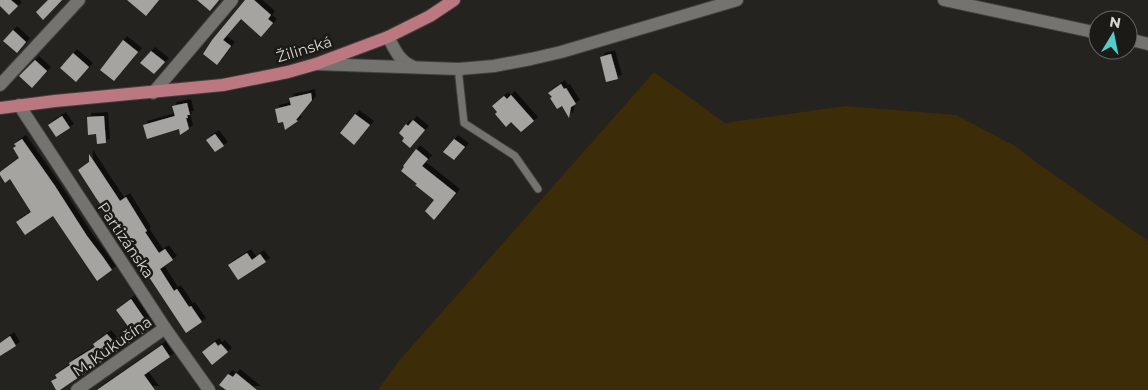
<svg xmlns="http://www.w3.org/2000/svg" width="1148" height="390" font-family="Montserrat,sans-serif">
<defs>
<filter id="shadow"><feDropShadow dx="4" dy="-4" stdDeviation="0" flood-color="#0009"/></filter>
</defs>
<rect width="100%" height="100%" fill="#252320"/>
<path fill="#3d2c08" d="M654,72L725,123L846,106L956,115L1015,146L1040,165L1148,241V390H378L398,362Z"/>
<g fill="#a6a4a0" filter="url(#shadow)">
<path d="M0,0H11L18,6L9,15L0,6Z"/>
<path d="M48,0H62L43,20L36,12Z"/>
<path d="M127,0H159L146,16Z"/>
<path d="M197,0H219L210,11Z"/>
<path d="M245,0H254L271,15L268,19L273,23L261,37L241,19L223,40L231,46L217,65L203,54L212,40Z"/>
<path d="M13,30L26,42L17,53L3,41Z"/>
<path d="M123,40L138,52L114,81L100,70Z"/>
<path d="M151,51L165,62L154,74L140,63Z"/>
<path d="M73,53L89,67L76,82L60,68Z"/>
<path d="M611,54L618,79L606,82L600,57Z"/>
<path d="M35,60L47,71L32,88L19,76Z"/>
<path d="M561,84L564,89L566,88L576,104L571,107L569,118L562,106L557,109L550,98L552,97L548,93Z"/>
<path d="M311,93L312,100L296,120L298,121L285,130L283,122L278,123L275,109L291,105L289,98Z"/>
<path d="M511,95L534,121L521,132L511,122L506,127L495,114L497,112L492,106L504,96L507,99Z"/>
<path d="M187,103L190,115H187L188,118H186L189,129L180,135L179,129L147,139L143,125L175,116L172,106Z"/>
<path d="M355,114L370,125L354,145L340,133Z"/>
<path d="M62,116L70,128L56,137L48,125Z"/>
<path d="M104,116L106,143L97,144L96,134L88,135L87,117Z"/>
<path d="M413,120L425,130L410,148L402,141L404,138L399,133L406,124L408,126Z"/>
<path d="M215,134L224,146L215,152L206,140Z"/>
<path d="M22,139L55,186L87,236L103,257L112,270L97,281L53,216L25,235L16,222L31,212L10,179L5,183L0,175V172L19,158L13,148L16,146L14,144Z"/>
<path d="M454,139L465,147L454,160L443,152Z"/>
<path d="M416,149L428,159L422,166L456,193L434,220L425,211L434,200L415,185L417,184L401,171L404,167L403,166Z"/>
<path d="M89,154L120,201L126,197L147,231L145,232L159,253L165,249L173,260L160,269L174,291L177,289L189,307L191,306L202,322L186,333L141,265L142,264L96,198L78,170L89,162Z"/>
<path d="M247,253L252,260L260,254L266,262L238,280L228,265Z"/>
<path d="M131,299L151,328L60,390H56L51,381L57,378L55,375L70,365L69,363L95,347L93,344L107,334L113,341L130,329L116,310Z"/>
<path d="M10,336L16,346L0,356V343Z"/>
<path d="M215,342L218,346L221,344L228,352L212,365L202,352Z"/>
<path d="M162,345L170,357L144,375L155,390H97Z"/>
<path d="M236,373L257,390H226L219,385L228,374L233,377Z"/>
</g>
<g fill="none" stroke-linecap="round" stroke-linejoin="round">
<defs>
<path id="service" d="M459,69V77L464,123L515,156L538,189"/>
<g id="minor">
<path d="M944,0L1098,33"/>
<path d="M388,37C394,48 399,61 412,66"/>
<path d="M1128,39L1148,44"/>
<path d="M316,64L459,69L494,66L531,59L561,52L737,0"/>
<path d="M0,85L79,0"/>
<path d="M153,93L232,0"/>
<path d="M19,105L165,328L209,390"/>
<path d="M77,390L165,328"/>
</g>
<path id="primary" d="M0,108L55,101L223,85L288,72L316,64L388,37L430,16L454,0"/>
</defs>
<use href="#service" stroke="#42413e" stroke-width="9"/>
<use href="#minor" stroke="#42413e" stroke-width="14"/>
<use href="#primary" stroke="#42413e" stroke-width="14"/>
<use href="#service" stroke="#75736f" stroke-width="7"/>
<use href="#minor" stroke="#75736f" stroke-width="12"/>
<use href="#primary" stroke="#bb7880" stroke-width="12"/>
</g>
<g text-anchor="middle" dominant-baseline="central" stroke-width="5" stroke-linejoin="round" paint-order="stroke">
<g font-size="15" fill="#d7d6d3" stroke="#1b1a16">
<text transform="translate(304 49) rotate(-17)">Žilinská</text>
<text transform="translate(126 240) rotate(56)">Partizánska</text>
<text transform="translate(112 346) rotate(-35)">M. Kukučína</text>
</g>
</g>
<g transform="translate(1113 35) rotate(10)"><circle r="24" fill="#1b1a16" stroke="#666562"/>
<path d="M0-4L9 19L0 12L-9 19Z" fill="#54cdc8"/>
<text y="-8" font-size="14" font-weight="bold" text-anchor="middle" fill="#d7d6d3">N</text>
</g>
</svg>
